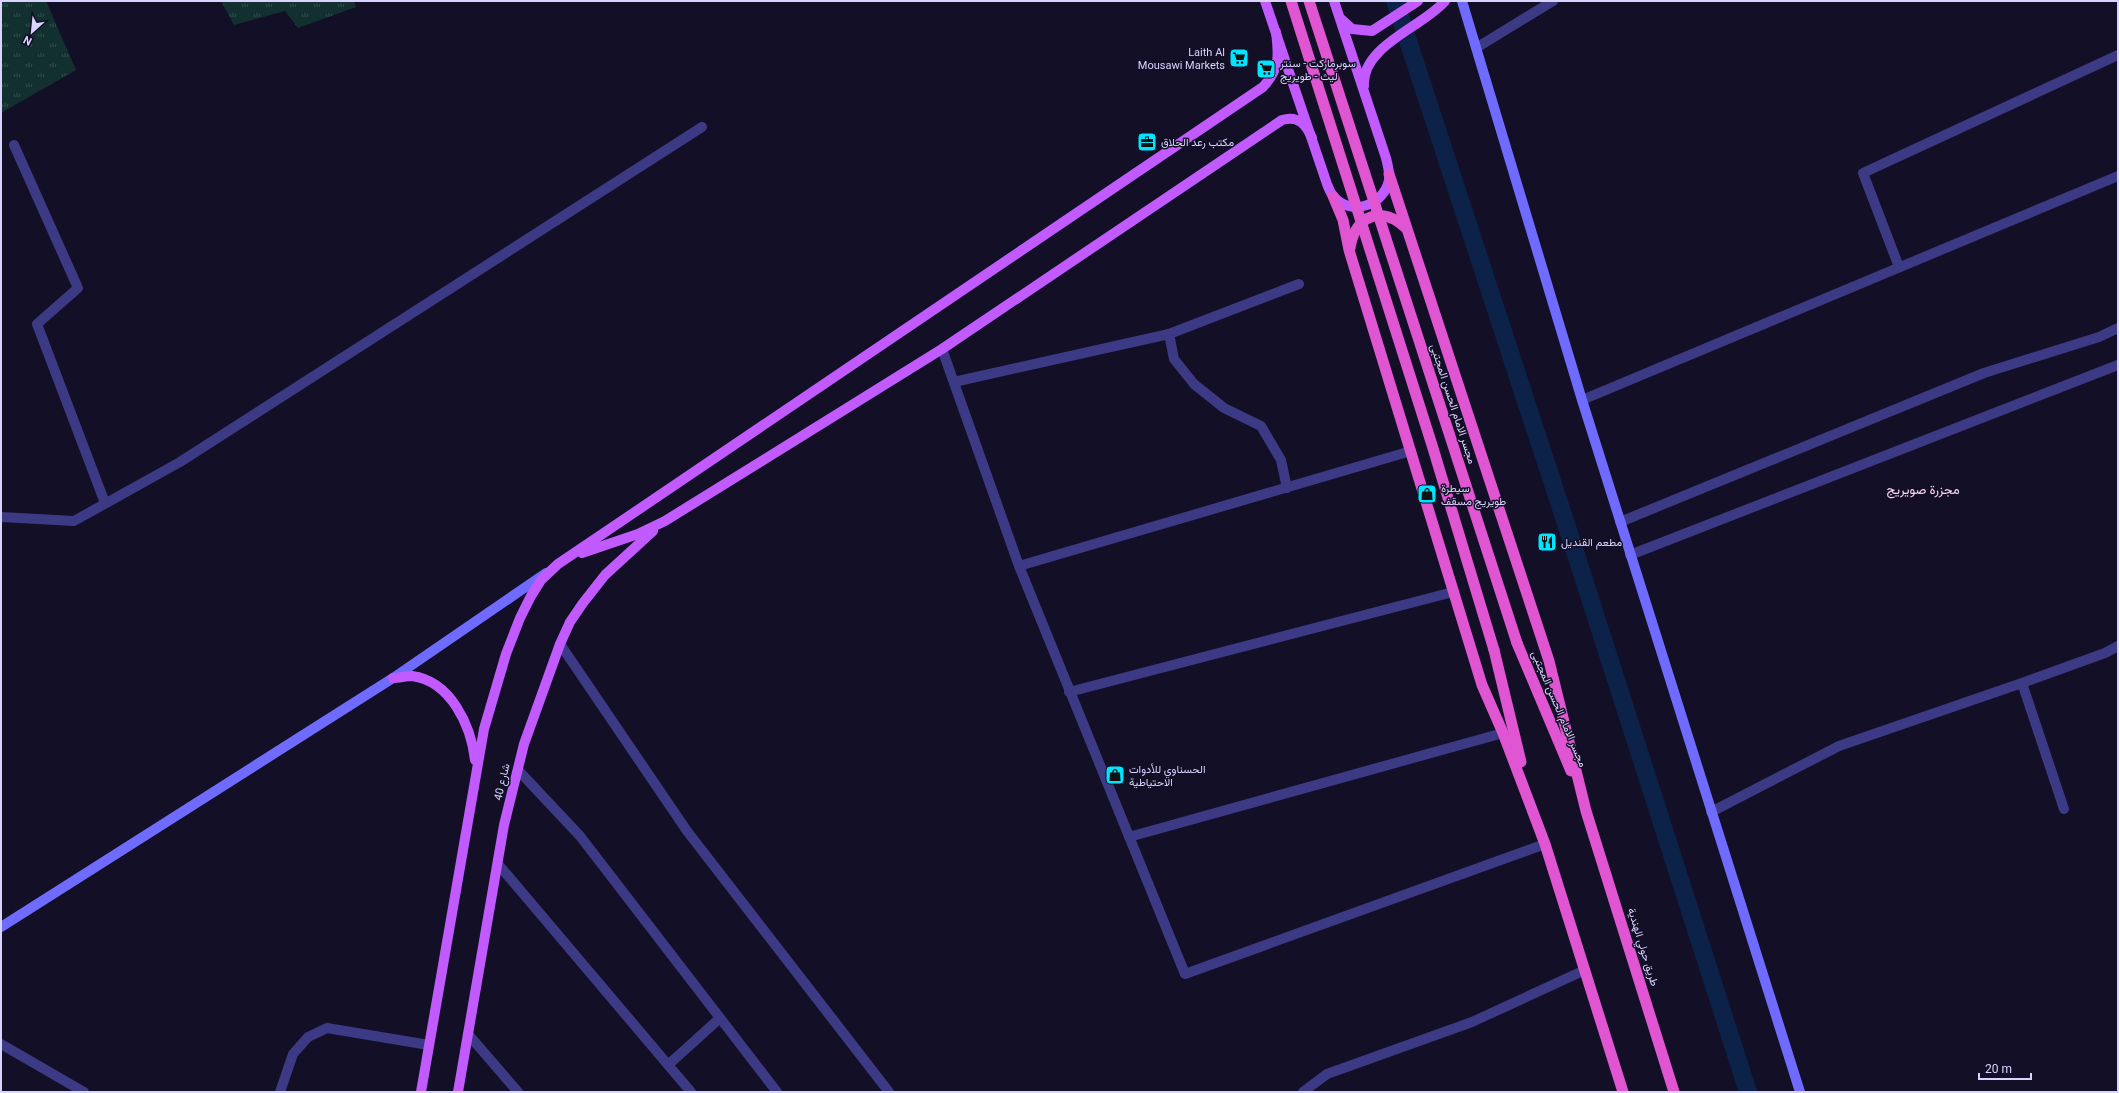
<svg xmlns="http://www.w3.org/2000/svg" width="2119" height="1093" font-family="Roboto,Vazirmatn,sans-serif">
<defs>
<pattern id="grass-tufts" width="24" height="20" patternUnits="userSpaceOnUse"><rect width="24" height="20" fill="#12302f"/><path d="M3 7l-1-3M5 7V3M7 7l1-3M15 17l-1-3M17 17v-4M19 17l1-3" fill="none" stroke="#344d4e"/></pattern>
</defs>
<rect width="100%" height="100%" fill="#130f26"/>
<g fill="url(#grass-tufts)">
<path d="M1,1H46L76,70L1,113Z"/>
<path d="M221,1H354L356,7L298,28L285,11L234,25Z"/>
</g>
<g fill="none" stroke-linecap="round" stroke-linejoin="round">
<path stroke="#0c2248" stroke-width="18" d="M1395,1L1570,536L1748,1092"/>
<g stroke="#3d3a85" stroke-width="10">
<path d="M1476,48L1553,1"/>
<path d="M1169,334L1174,359L1194,384L1224,408L1261,426L1281,460L1287,488"/>
</g>
<g stroke="#3d3a85" stroke-width="10">
<path d="M14,145L78,288L37,324L105,503"/>
<path d="M1899,267L1863,173L2118,55"/>
<path d="M942,349L1019,566L1185,974L1545,844"/>
<path d="M954,382L1169,334L1299,284"/>
<path d="M1582,400L2118,176"/>
<path d="M1,517L74,521L180,462L702,127"/>
<path d="M1620,522L1984,373L2099,337L2118,328"/>
<path d="M1630,555L2118,365"/>
<path d="M1019,566L1411,451"/>
<path d="M560,644L687,831L889,1092"/>
<path d="M2022,683L2064,809"/>
<path d="M1069,692L1453,592"/>
<path d="M518,770L580,836L777,1092"/>
<path d="M1711,812L1839,746L2022,683L2105,653L2118,646"/>
<path d="M1129,837L1503,733"/>
<path d="M498,864L691,1092"/>
<path d="M468,1034L518,1092"/>
<path d="M1,1044L84,1092"/>
<path d="M668,1065L720,1018"/>
<path d="M280,1092L293,1054L308,1037L327,1028L429,1045"/>
<path d="M1303,1092L1327,1074L1472,1022L1585,970"/>
</g>
<g stroke="#6f6bff" stroke-width="10">
<path d="M1462,1L1582,400L1800,1092"/>
<path d="M1,927L393,678L546,573"/>
</g>
<g stroke="#c25bff" stroke-width="10">
<path d="M1265,1L1327,184C1329,189 1331,195 1335,198C1353,216 1384,205 1389,180C1390,173 1388,166 1386,158L1334,1"/>
<path d="M1341,19L1352,29L1372,31L1418,1"/>
<path d="M1364,86C1361,46 1423,27 1445,1"/>
<path d="M582,553L638,534L665,521L942,349L1282,120C1298,115 1306,124 1312,138"/>
<path d="M393,678C399,678 406,676 412,676C451,681 471,726 475,760"/>
<path d="M421,1092L484,729L506,654L520,618L531,596L541,580L558,564L1263,87C1280,68 1279,57 1276,32"/>
<path d="M458,1092L504,825L524,744L560,644L570,622L583,603L605,575L653,531"/>
</g>
<g stroke="#e055d1" stroke-width="11">
<path d="M1389,174L1549,661L1586,811L1674,1092"/>
<path d="M1333,196L1343,220L1349,250L1482,685L1503,733L1545,844L1623,1092"/>
<path d="M1350,248C1355,215 1382,205 1406,228"/>
<path d="M1517,643L1571,771"/>
<path d="M1494,650L1521,762"/>
</g>
<g stroke="#e055d1" stroke-width="11">
<path d="M1291,1L1432,445L1494,650"/>
<path d="M1309,1L1517,643"/>
</g>
</g>
<defs>
<symbol id="supermarket-square" viewBox="-11 -11 22 22"><rect x="-9" y="-9" width="18" height="18" rx="4" fill="#00e5ff" stroke="#130f26"/><path d="M-6-5.5h2.5l.6 2H6L4.5 2H-2.5L-4.4-4H-6ZM-1.5 3.2a1.3 1.3 0 1 0 .1 0ZM3 3.2a1.3 1.3 0 1 0 .1 0Z" fill="#111"/></symbol>
<symbol id="office-square" viewBox="-11 -11 22 22"><rect x="-9" y="-9" width="18" height="18" rx="4" fill="#00e5ff" stroke="#130f26"/><path d="M-6-3h4V-5.5h4V-3h4V5H-6ZM-1-4.5V-3h2v-1.5ZM-6 0V1H6V0Z" fill="#111"/></symbol>
<symbol id="shop-square" viewBox="-11 -11 22 22"><rect x="-9" y="-9" width="18" height="18" rx="4" fill="#00e5ff" stroke="#130f26"/><path d="M-5-2.5h2.3a2.7 3.5 0 0 1 5.4 0H5L5.5 6h-11ZM-1.5-2.5h3a1.5 2.3 0 0 0-3 0Z" fill="#111"/></symbol>
<symbol id="restaurant-square" viewBox="-11 -11 22 22"><rect x="-9" y="-9" width="18" height="18" rx="4" fill="#00e5ff" stroke="#130f26"/><path d="M-5-6h1v4h1v-4h1v4h1v-4h1v5L-1.5 .5V6h-2V.5L-5-1ZM5-6V6H3V1.5H1.5Q1.5-4 5-6Z" fill="#111"/></symbol>
</defs>
<g fill-rule="evenodd">
<use href="#supermarket-square" x="1228" y="47" width="22" height="22"/>
<use href="#supermarket-square" x="1255" y="58" width="22" height="22"/>
<use href="#office-square" x="1136" y="131" width="22" height="22"/>
<use href="#shop-square" x="1416" y="483" width="22" height="22"/>
<use href="#restaurant-square" x="1536" y="531" width="22" height="22"/>
<use href="#shop-square" x="1104" y="764" width="22" height="22"/>
</g>
<g text-anchor="middle" dominant-baseline="central" stroke-width="3" stroke-linejoin="round" paint-order="stroke">
<g font-size="11" fill="#d9d4ff" stroke="#130f26" text-anchor="start">
<text x="1225" y="52" text-anchor="end">Laith Al<tspan x="1225" dy="13">Mousawi Markets</tspan></text>
<text x="1280" y="63">سوبرماركت - سنتر<tspan x="1280" dy="13">ليث - طويريج</tspan></text>
<text x="1161" y="142">مكتب رعد الحلاق</text>
<text x="1441" y="488">سيطرة<tspan x="1441" dy="13">طويريج مسقف</tspan></text>
<text x="1561" y="542">مطعم القنديل</text>
<text x="1129" y="769">الحسناوي للأدوات<tspan x="1129" dy="13">الاحتياطية</tspan></text>
</g>
<g font-size="11" fill="#d9d4ff" stroke="#130f26">
<text transform="translate(1453 404) rotate(72)">مجسر الامام الحسن المجتبى</text>
<text transform="translate(1559 709) rotate(67)">مجسر الامام الحسن المجتبى</text>
<text transform="translate(502 782) rotate(-77)">شارع 40</text>
<text transform="translate(1643 947) rotate(73)">طريق حولي الهندية</text>
</g>
<g font-size="13" fill="#ffd6f0" stroke="#130f26">
<text x="1923" y="489">مجزرة صويريج</text>
</g>
</g>
<rect width="2119" height="1093" fill="none" stroke="#d9d4ff" stroke-width="4"/>
<g transform="translate(32 32) rotate(207)" stroke="#130f26" stroke-width="3" paint-order="stroke">
<path d="M0-3L7 15L0 10L-7 15Z" fill="#d9d4ff"/>
<text y="-6" font-size="11" font-weight="bold" text-anchor="middle" fill="#d9d4ff">N</text>
</g>
<path d="M1979 1073v6h52v-6" fill="none" stroke="#d9d4ff" stroke-width="2"/>
<text x="1985" y="1073" font-size="12" fill="#d9d4ff" stroke="#130f26" stroke-width="3" paint-order="stroke">20 m</text>
</svg>
